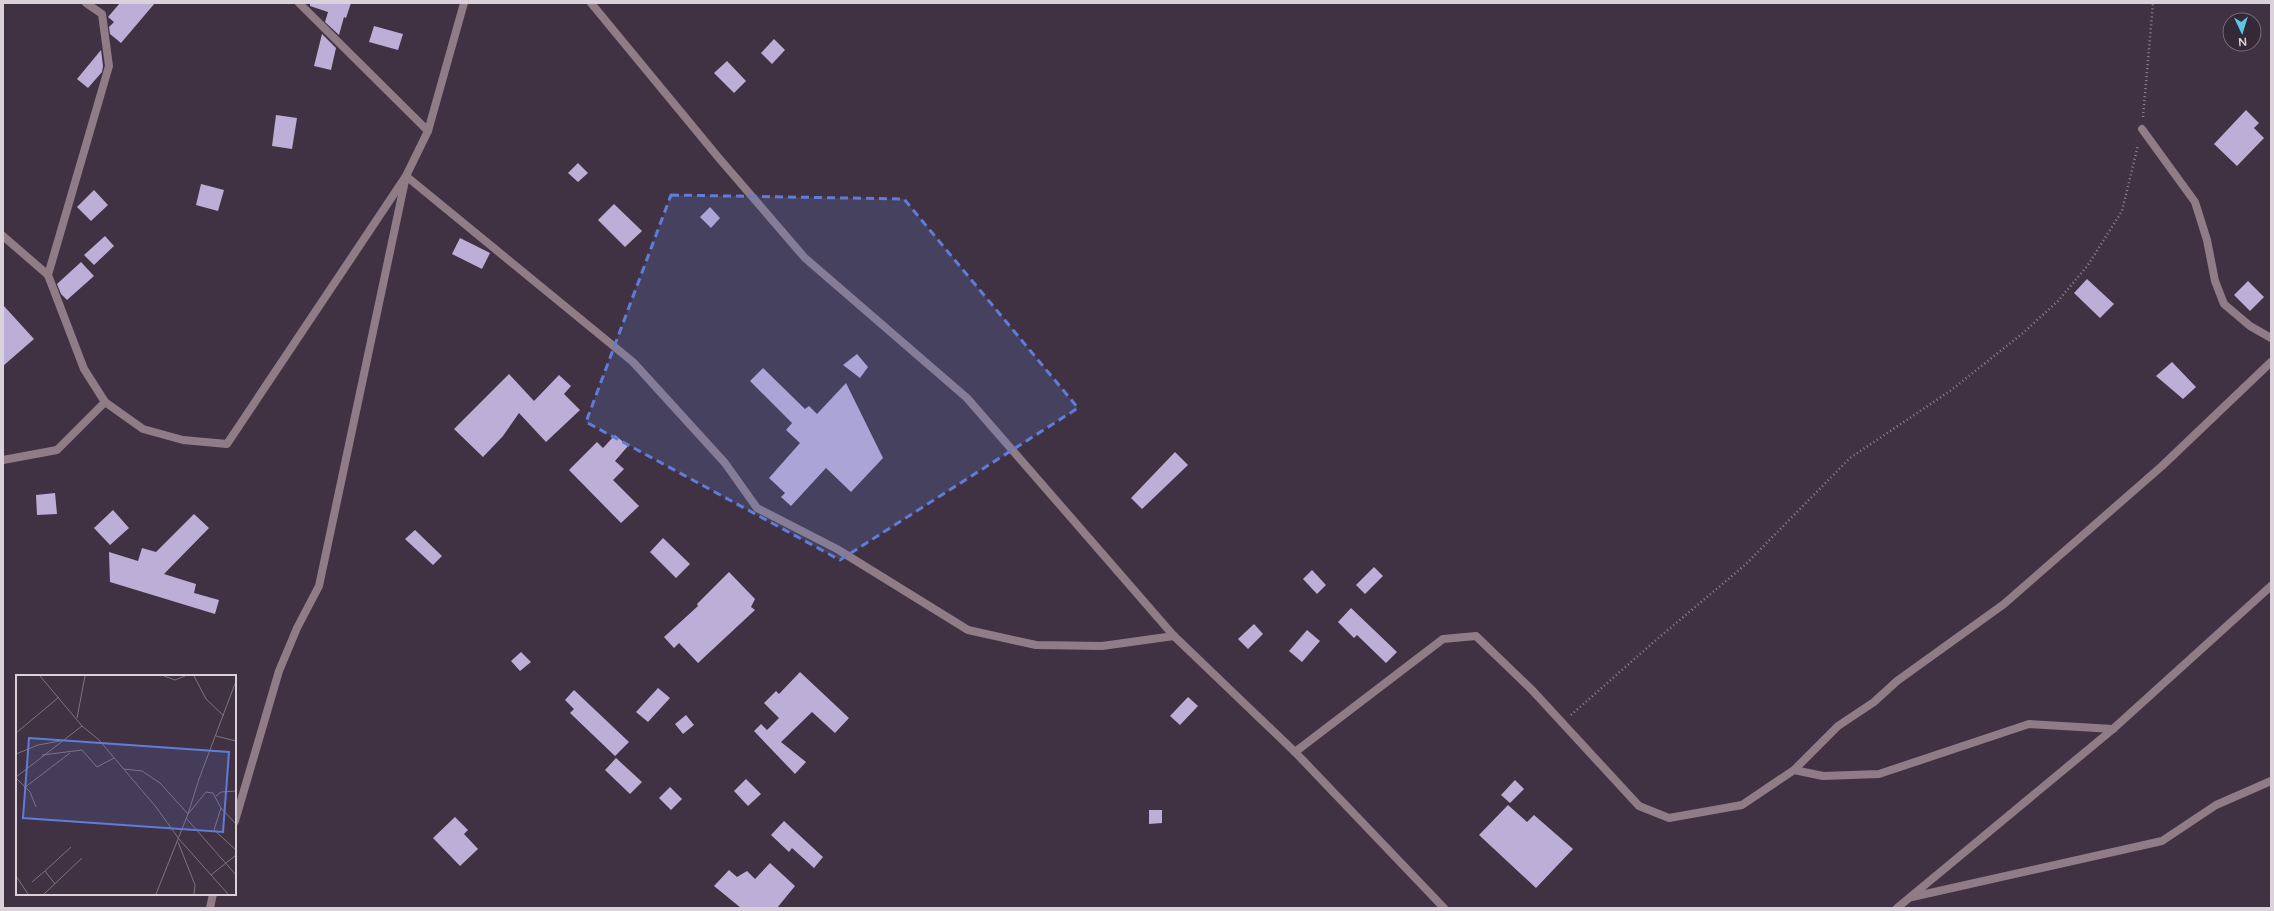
<svg xmlns="http://www.w3.org/2000/svg" width="2274" height="911" font-family="'Varela Round',sans-serif">
<rect width="100%" height="100%" fill="#403242"/>
<g fill="#bdaed8">
<path d="M120,3H155L121,43L110,34L109,27L114,22L108,17Z"/>
<path d="M310,3H351L346,18L344,17L339,35L325,22L328,12L310,6Z"/>
<path d="M374,26L403,34L398,50L369,42Z"/>
<path d="M322,34L336,48L331,70L314,66Z"/>
<path d="M774,39L785,50L772,64L761,53Z"/>
<path d="M101,50L103,66L102,72L88,88L77,79Z"/>
<path d="M727,61L746,81L734,93L714,73Z"/>
<path d="M2246,110L2259,123L2254,128L2264,138L2237,166L2214,144Z"/>
<path d="M276,115L297,118L292,149L272,146Z"/>
<path d="M578,163L588,173L578,182L568,173Z"/>
<path d="M201,184L224,190L218,211L196,205Z"/>
<path d="M94,190L108,205L91,221L77,207Z"/>
<path d="M614,204L642,231L625,247L598,220Z"/>
<path d="M710,207L720,218L711,228L700,217Z"/>
<path d="M105,236L114,246L94,265L84,255Z"/>
<path d="M460,238L490,253L482,269L452,254Z"/>
<path d="M81,262L94,276L67,300L61,294L57,284Z"/>
<path d="M2087,279L2114,304L2100,318L2074,293Z"/>
<path d="M2248,281L2264,297L2250,311L2234,295Z"/>
<path d="M3,305L34,339L3,366Z"/>
<path d="M857,354L868,367L860,378L843,365Z"/>
<path d="M2172,362L2196,387L2183,399L2156,376Z"/>
<path d="M763,368L805,409L809,406L817,414L846,383L883,458L851,492L826,468L791,506L781,497L785,493L769,478L800,443L786,430L792,423L750,381Z"/>
<path d="M509,374L534,401L559,375L571,386L564,394L580,410L546,442L519,413L503,436L483,457L454,429Z"/>
<path d="M615,435L628,446L615,461L624,469L613,480L639,506L621,523L569,470L597,442L603,448Z"/>
<path d="M1175,452L1188,465L1142,509L1131,498Z"/>
<path d="M55,493L57,514L37,515L36,495Z"/>
<path d="M113,510L129,528L110,545L94,528Z"/>
<path d="M194,514L209,528L164,574L196,584L194,593L219,600L215,614L110,582L109,552L138,561L142,548L156,552Z"/>
<path d="M415,530L442,556L433,565L405,539Z"/>
<path d="M663,538L690,564L676,578L650,552Z"/>
<path d="M1374,567L1383,576L1365,594L1356,585Z"/>
<path d="M1312,570L1326,585L1317,594L1303,579Z"/>
<path d="M729,572L755,599L751,607L755,610L698,663L679,643L674,648L664,637L698,606L697,604Z"/>
<path d="M1351,608L1397,652L1386,663L1357,635L1354,638L1338,622Z"/>
<path d="M1254,624L1263,634L1248,649L1238,639Z"/>
<path d="M1307,630L1320,641L1302,662L1289,651Z"/>
<path d="M521,652L531,662L520,671L511,661Z"/>
<path d="M800,672L849,718L835,733L812,712L781,742L806,762L795,774L754,731L761,724L767,730L779,718L764,703L776,691L779,694Z"/>
<path d="M658,688L670,698L648,722L636,712Z"/>
<path d="M574,690L629,742L615,756L570,713L574,709L565,700Z"/>
<path d="M1188,697L1198,706L1180,725L1170,716Z"/>
<path d="M686,715L694,725L683,734L675,724Z"/>
<path d="M616,758L642,782L630,794L605,770Z"/>
<path d="M746,779L761,794L748,806L734,791Z"/>
<path d="M1515,780L1524,789L1510,803L1501,795Z"/>
<path d="M670,787L682,799L671,810L659,798Z"/>
<path d="M1508,805L1527,822L1534,815L1573,849L1536,888L1479,835Z"/>
<path d="M1149,810H1162V823L1149,824Z"/>
<path d="M455,817L468,830L464,834L478,849L460,866L433,838Z"/>
<path d="M784,821L823,857L814,868L792,848L789,852L771,835Z"/>
<path d="M770,863L795,886L777,908H741L714,886L729,870L737,877L747,871L755,879Z"/>
</g>
<g fill="none" stroke-linecap="round" stroke-linejoin="round">
<g stroke="#908491" stroke-width="2.5" stroke-dasharray="1 3" stroke-linecap="butt">
<path d="M2143,117L2153,3"/>
<path d="M1571,715L1656,640L1745,565L1850,458L1950,391L2023,333L2058,301L2088,265L2122,211L2138,145"/>
</g>
<g stroke="#8f7c87" stroke-width="8">
<path d="M299,3L428,131"/>
<path d="M591,3L718,157L805,258L967,398L1174,636L1295,752L1444,908"/>
<path d="M2142,129L2195,202L2207,240L2215,281L2224,304L2250,326L2271,338"/>
<path d="M3,236L48,275L84,369L105,402L143,429L183,440L227,444L406,176L633,362L725,463L757,508L837,549L968,630L1036,645L1102,646L1174,636"/>
<path d="M48,275L109,66L102,14L86,3"/>
<path d="M3,460L57,450L105,402"/>
<path d="M1295,752L1443,639L1476,636L1532,690L1639,806L1669,818L1742,805L1794,770L1823,776L1879,774L2029,724L2113,729"/>
<path d="M1794,770L1838,726L1874,702L1897,681L2004,604L2162,466L2271,362"/>
<path d="M235,821L279,671L297,628L319,586L406,176L428,131L464,3"/>
<path d="M1912,897L2162,841L2216,805L2271,781"/>
<path d="M210,908L213,894"/>
<path d="M1897,908L2113,729L2271,586"/>
</g>
</g>
<path fill="#5f7cd9" fill-opacity="0.2" stroke="#5f7cd9" stroke-width="3" stroke-dasharray="8 5" stroke-linejoin="round" d="M671,195L904,199L1078,408L840,560L586,422Z"/>
<g transform="translate(16 675)">
<rect width="220" height="220" fill="#403242"/>
<path fill="none" stroke="#7e727f" stroke-width="1" d="M24,1L66,51L83,65L140,132L163,164L212,219M148,1L159,5L169,1M178,1L190,24L208,41M61,43L69,1M0,58L43,22M200,61L220,66M0,79L22,70L44,66M26,80L66,75L81,92L98,83M108,94L126,96L144,108L172,139L190,117L197,118L205,133L220,149M0,102L66,51M0,103L14,117L20,132M8,113L54,78M200,121L205,117L220,116M205,133L198,155L220,175M170,143L220,200M162,167L179,210L178,219M29,196L55,172M195,200L220,180M0,201L12,219M16,207L29,196L39,209M28,219L66,183M140,219L172,139L183,104L220,6"/>
<path fill="#5f7cd9" fill-opacity="0.15" stroke="#5f7cd9" stroke-width="2" d="M13,63L213,77L207,157L7,143Z"/>
<rect width="220" height="220" fill="none" stroke="#dad1db" stroke-width="2"/>
</g>
<rect width="2274" height="911" fill="none" stroke="#dad1db" stroke-width="8"/>
<g transform="translate(2242 32) rotate(176)"><circle r="19" fill="#352837" stroke="#776c79"/>
<path d="M0-3L7 15L0 10L-7 15Z" fill="#5bc7e7"/>
<text y="-6" font-size="11" font-weight="bold" text-anchor="middle" fill="#dad1db">N</text>
</g>
</svg>
